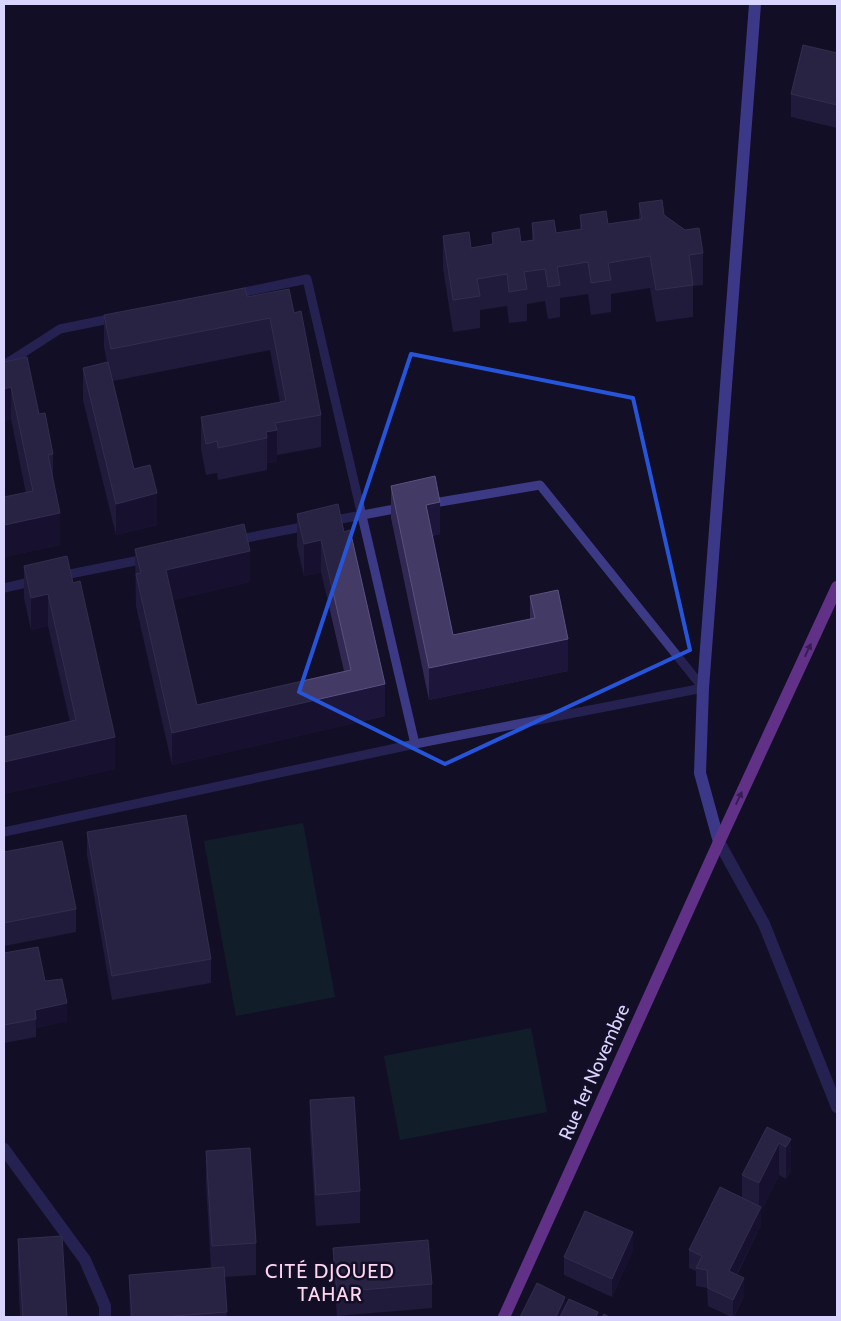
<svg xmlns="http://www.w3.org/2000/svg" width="841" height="1321" font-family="Cabin,sans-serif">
<rect width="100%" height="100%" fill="#130f26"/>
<g fill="#12302f">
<path d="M303,823L335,997L236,1016L204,841Z"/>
<path d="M531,1028L547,1112L400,1140L384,1056Z"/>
</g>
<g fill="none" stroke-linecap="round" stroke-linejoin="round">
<g stroke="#3d3a85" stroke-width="9">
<path d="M235,294L307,279L415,744"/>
<path d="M4,365L60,329L114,318"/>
<path d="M330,521L400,508"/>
<path d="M236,540L307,526"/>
<path d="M60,576L145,559"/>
<path d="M4,588L35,581"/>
<path d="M4,832L415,744L703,688L540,485L428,504"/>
</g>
<g stroke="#3d3a85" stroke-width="12">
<path d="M719,842L764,924L837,1107"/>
<path d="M4,1149L85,1260L105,1306V1317"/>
</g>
<path stroke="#6f6bff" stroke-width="12" d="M719,842L700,773L703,688L755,4"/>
<path stroke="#c25bff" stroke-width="12" d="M504,1317L719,842L837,587"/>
</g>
<g fill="#312854">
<path d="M837,53V128L791,117V94Z"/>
<path d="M639,203L664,215L703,253V285L693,286V317L656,322L650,288L611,294V312L591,315L588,294L560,298V317L548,319L545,301L527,304V321L509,323L507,306L480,310V328L453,332L443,268V236L471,248L492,244V233L521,242L532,240V223L556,233L580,230V215L608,224L639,219Z"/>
<path d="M247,297L294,313L321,415V447L277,455V462L267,463V470L218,480L217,473L206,475L201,449V417L280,402L270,350L113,381L134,469L157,525L116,535L83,400V368L107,362L104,347V315Z"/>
<path d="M4,362L39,414L53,454V482L60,545L4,557V497L26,493L11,419L4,421Z"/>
<path d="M391,486L440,534L432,536L453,635L530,619V596L568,671L429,700L391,518Z"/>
<path d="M338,504L385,716L172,765L136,606L135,549L250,582L173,600L197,705L344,671L321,572L304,576L297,546V514Z"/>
<path d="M67,556L115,769L4,794V737L70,722L48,626L31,630L24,598V566Z"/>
<path d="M87,832L211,959V983L112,1000L87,855Z"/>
<path d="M4,852L76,909V932L4,946Z"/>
<path d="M4,953L45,981L67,1021L36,1028V1037L4,1043Z"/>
<path d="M310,1100L360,1191V1223L316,1226L310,1132Z"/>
<path d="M767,1127L791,1139V1171L786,1179L779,1175L761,1211V1225L737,1275L744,1296L734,1317H731L708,1306L707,1288L696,1286V1271L689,1268V1250L742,1198V1175Z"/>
<path d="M206,1151L256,1243V1275L224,1277L227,1317H130L129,1275L211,1268L206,1183Z"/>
<path d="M18,1239L67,1317H20L18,1271Z"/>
<path d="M333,1248L432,1284V1308L337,1316L333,1271Z"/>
<path d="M633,1250L612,1297L564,1275V1257Z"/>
</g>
<g fill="#1d163a">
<path d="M11,387V419L4,421V389Z"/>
<path d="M277,430V462L267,463V438L266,432Z"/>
<path d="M157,493V525L116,535V504Z"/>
<path d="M440,502V534L426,537V505Z"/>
<path d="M60,513V545L4,557V525Z"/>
<path d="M321,540V572L304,576V544Z"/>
<path d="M250,551V582L166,602V570Z"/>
<path d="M48,594V626L31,630V598Z"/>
<path d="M568,639V671L429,700V668Z"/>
<path d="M385,684V716L172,765V733Z"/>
<path d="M115,737V769L4,794V762Z"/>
<path d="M67,1003V1021L36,1028L35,1010Z"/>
<path d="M791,1139V1171L786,1179V1147Z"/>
<path d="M779,1143V1175L761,1211V1225L729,1289V1271L759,1212V1183Z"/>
<path d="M633,1232V1250L612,1297V1279Z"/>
<path d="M744,1278V1296L733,1317V1300Z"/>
<path d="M565,1297V1309L562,1317H556Z"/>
</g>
<g fill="#433a66" stroke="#5a527e">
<path d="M803,45L837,53V105L791,94Z"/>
<path d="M662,200L664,215L685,230L699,228L703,253L689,255L693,285L656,290L650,256L608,263L611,280L591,283L588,262L557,267L560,285L548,287L545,269L524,272L527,289L509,292L507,274L477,279L480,296L453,300L443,236L469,232L471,248L493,244L492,233L519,228L521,242L534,240L532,223L554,220L556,233L582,229L580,215L606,211L608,224L642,219L639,203Z"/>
<path d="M245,288L247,297L289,289L294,313L301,311L321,415L275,423L277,430L266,432L267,438L218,448L217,441L206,444L201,417L286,401L270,318L111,349L104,315Z"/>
<path d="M27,357L39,414L45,413L53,454L48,455L60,513L4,525V497L33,491L11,387L4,389V362Z"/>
<path d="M108,362L134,469L150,465L157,493L116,504L83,368Z"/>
<path d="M435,476L440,502L426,505L453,635L535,618L530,596L558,590L568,639L429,668L391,486Z"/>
<path d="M338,504L344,532L350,530L385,684L172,733L136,574L141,573L135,549L244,524L250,551L166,570L197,705L351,670L321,540L304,544L297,514Z"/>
<path d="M67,556L73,583L80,581L115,737L4,762V737L76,720L48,594L31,598L24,566Z"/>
<path d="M186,815L211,959L112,976L87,832Z"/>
<path d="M62,841L76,909L4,923V852Z"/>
<path d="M38,947L45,981L62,979L67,1003L35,1010L36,1019L4,1025V953Z"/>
<path d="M354,1097L360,1191L316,1195L310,1100Z"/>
<path d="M767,1127L791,1139L786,1147L779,1143L759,1183L742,1175Z"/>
<path d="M250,1148L256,1243L212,1246L206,1151Z"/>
<path d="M720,1187L761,1207L729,1271L744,1278L733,1300L708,1288L707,1270L696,1268L702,1256L689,1250Z"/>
<path d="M585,1211L633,1232L612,1279L564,1257Z"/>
<path d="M62,1236L67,1317H23L18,1239Z"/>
<path d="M428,1240L432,1284L337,1292L333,1248Z"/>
<path d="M224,1267L227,1312L161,1317H132L129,1275Z"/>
<path d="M537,1283L565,1297L556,1317H520Z"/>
<path d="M569,1299L598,1312L596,1317H560Z"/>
<path d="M604,1314L609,1317H602Z"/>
</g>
<defs><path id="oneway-solid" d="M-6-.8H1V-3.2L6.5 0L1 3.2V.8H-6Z" transform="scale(1.25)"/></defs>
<g fill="#623188">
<use href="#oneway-solid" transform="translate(808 650) rotate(-65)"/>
<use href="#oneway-solid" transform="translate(739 798) rotate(-65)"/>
</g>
<path d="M0 0H841V1321H0ZM411,354L633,398L690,650L445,764L299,692Z" fill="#130f26" fill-opacity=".55" fill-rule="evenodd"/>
<path fill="none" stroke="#2655da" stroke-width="4" stroke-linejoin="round" d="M411,354L633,398L690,650L445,764L299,692Z"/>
<g text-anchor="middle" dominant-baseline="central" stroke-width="5" stroke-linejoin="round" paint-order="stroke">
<g font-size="19" fill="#d9d4ff" stroke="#130f26">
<text transform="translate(594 1072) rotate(-66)">Rue 1er Novembre</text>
</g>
<g font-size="20" letter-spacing="1" fill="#ffd6f0" stroke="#130f26">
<text x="330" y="1271">CITÉ DJOUED<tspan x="330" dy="23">TAHAR</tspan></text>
</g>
</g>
<rect width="841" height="1321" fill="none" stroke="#d9d4ff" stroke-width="10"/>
</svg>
